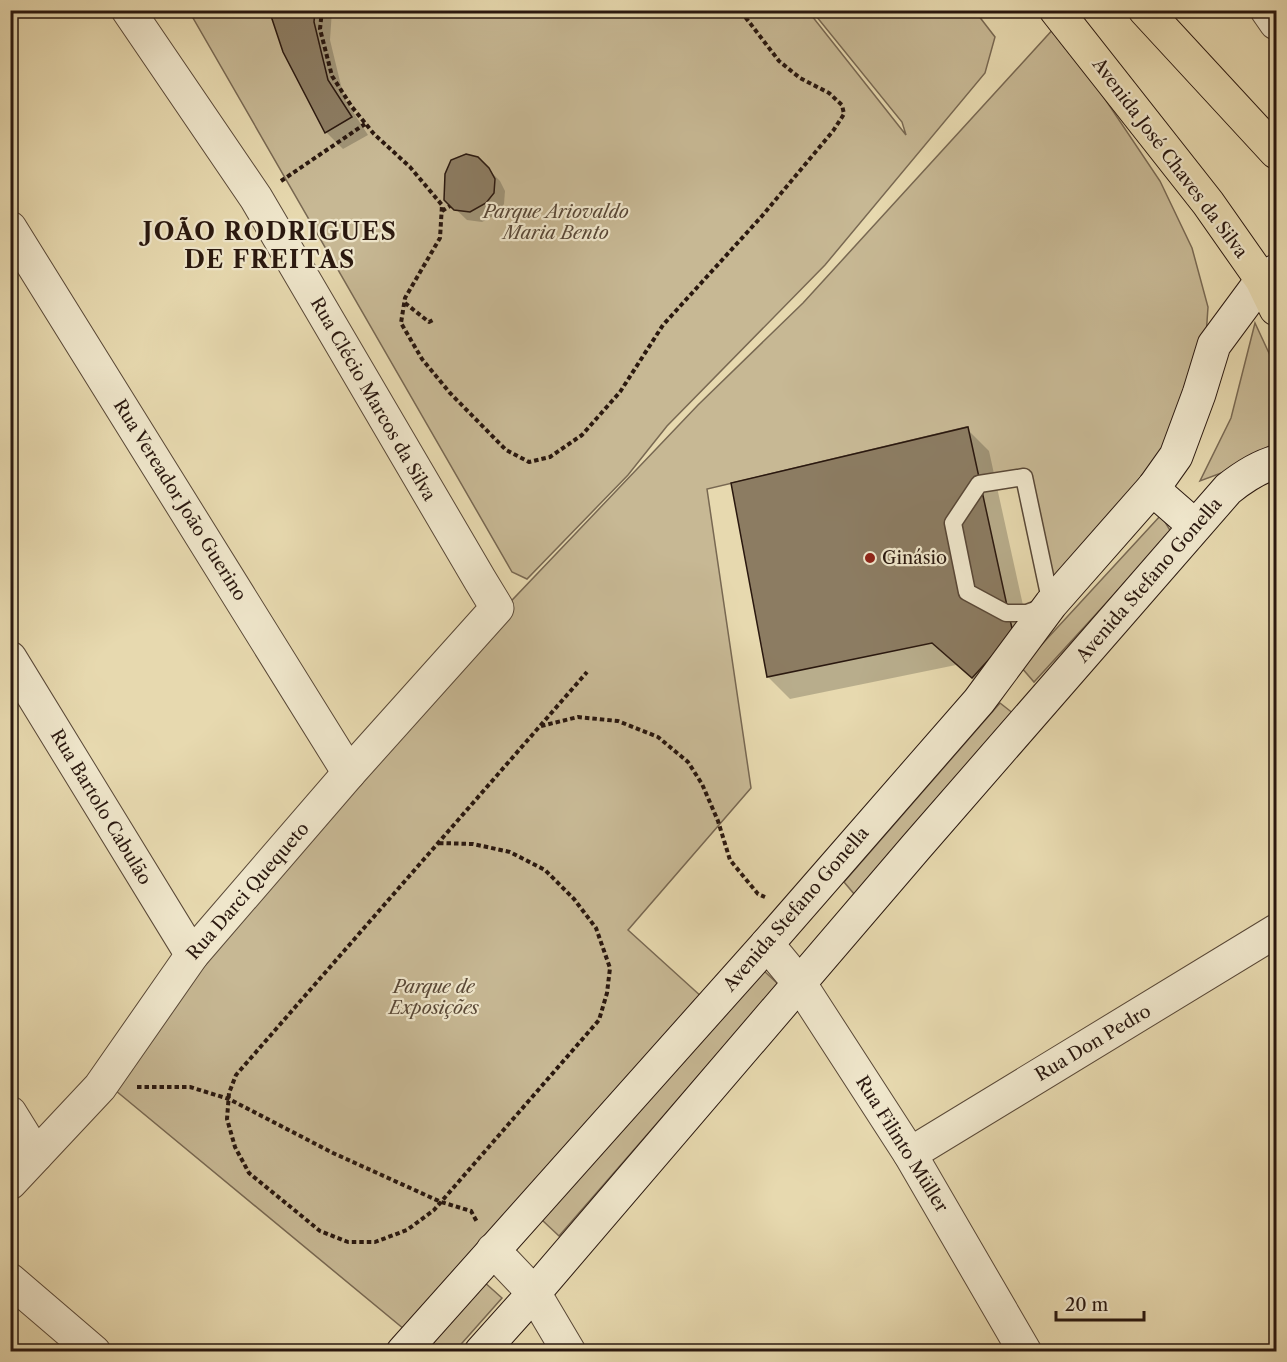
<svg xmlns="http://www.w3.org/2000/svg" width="1287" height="1362" font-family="'Libre Caslon Text',serif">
<rect width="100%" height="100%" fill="#e7d9af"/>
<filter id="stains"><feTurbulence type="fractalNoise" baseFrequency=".00333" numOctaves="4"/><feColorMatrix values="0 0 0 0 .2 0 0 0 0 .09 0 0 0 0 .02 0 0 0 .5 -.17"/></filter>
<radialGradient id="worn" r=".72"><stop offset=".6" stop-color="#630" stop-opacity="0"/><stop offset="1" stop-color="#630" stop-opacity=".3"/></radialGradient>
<g fill="#c7b894" stroke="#786852" stroke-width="1.5">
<path d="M189,11H808L906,135L902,122L812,11H975L995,37L985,73L825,265L667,426L628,475L527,579L512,572Z"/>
<path d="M1056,26L1160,181L1192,248L1208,307L1204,365L1178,450L1050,596L1025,478L979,484L967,427L707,489L751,788L628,930L703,998L410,1334L104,1081L395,723L698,405L803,303Z"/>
<path d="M1255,323L1276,368V442L1224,472L1200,481L1231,418Z"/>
<path d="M1161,515L1171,532L1034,682L1021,667Z"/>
<path d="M1000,703L1014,714L855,895L844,882Z"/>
<path d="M761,968L778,984L559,1236L542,1220Z"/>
<path d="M483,1281L502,1298L455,1351L421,1352Z"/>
</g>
<g fill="#0003">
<path d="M271,10H332L330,40L344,98L368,135L343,149L327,133L284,52Z"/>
<path d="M478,159L500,181L505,191L504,204L497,214L482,222L467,220L446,200Z"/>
<path d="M967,429L989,451L1034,655L995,699L956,665L790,699L768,677Z"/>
</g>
<g fill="#8c7c62" stroke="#2a180f" stroke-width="1.5">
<path d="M269,10H315L314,22L328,80L352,117L325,133L283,52Z"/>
<path d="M466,154L478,157L489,168L495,179L494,193L486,203L470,212L454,210L444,200L445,174L451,160Z"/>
<path d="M968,427L1013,633L972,678L932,643L767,677L731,483Z"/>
</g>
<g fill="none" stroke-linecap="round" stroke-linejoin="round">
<defs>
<path id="lane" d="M1024,477L1051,604L1027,613H1006L967,592L953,523L979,484Z"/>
<g id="street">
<path d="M1267,10L1276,23"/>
<path d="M10,228L349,773"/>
<path d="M10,658L192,955"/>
<path d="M767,944L800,984L910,1154L1025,1352"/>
<path d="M10,1113L36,1155"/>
<path d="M910,1154L1276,931"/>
<path d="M10,1183L100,1087L192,955L349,773L497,608L480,580L256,198L128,10"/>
<path d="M493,1250L534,1293L569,1352"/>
<path d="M10,1280L94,1352"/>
</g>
<g id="secondary">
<path d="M1154,487L1164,499L1195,526"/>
<path d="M403,1352L767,944L979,701L1051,604L1154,487L1176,456L1199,394L1214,345L1262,280L1276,271"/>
<path d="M481,1352L534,1293L916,847L1228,489C1243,477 1258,467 1276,462"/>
</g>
<g id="primary">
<path d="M1056,10L1208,203L1262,280L1276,309"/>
<path d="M1145,10L1276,152"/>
</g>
</defs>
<use href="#lane" stroke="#594837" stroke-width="19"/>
<use href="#street" stroke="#594837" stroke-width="35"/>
<use href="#secondary" stroke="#2a180f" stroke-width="35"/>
<use href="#primary" stroke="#2a180f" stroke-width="35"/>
<g stroke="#2a180f" stroke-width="4" stroke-dasharray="4.5 3" stroke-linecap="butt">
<path d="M322,10L320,29L332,76L352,107L374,134L410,167L442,205L440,238L405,298L401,323L422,359L450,393L506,450L529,462L550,457L582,435L620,392L663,325L762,216L833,131L844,114L842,105L829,93L800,78L779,61L746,18L743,10"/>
<path d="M281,181L365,124"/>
<path d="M442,211L450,206"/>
<path d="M405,303L429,322L433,320"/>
<path d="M541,726L578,717L618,721L658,737L688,762L702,784L718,821L730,860L758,894L765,897"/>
<path d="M439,843L473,844L510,852L545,870L574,899L596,928L610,968L607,993L599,1020L434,1210L407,1230L375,1242H348L320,1231L249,1173L235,1147L227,1119L229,1093L236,1075L587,672"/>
<path d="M137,1087H190L229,1099L333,1153L441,1202L471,1211L477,1222"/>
</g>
<use href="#lane" stroke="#efe6cb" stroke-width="16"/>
<use href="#street" stroke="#efe6cb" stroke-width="33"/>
<use href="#secondary" stroke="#efe6cb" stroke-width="33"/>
<use href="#primary" stroke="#e7d9af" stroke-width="33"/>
</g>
<circle fill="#8f2418" stroke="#efe6cb" stroke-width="2" cx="870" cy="558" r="6"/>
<g text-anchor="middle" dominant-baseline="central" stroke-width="4.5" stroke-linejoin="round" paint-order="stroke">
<g font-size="18" fill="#2a180f" stroke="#efe6cb">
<text transform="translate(1170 158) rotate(53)">Avenida José Chaves da Silva</text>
<text transform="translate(373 399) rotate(60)">Rua Clécio Marcos da Silva</text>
<text transform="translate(180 500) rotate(58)">Rua Vereador João Guerino</text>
<text transform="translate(1149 580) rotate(-49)">Avenida Stefano Gonella</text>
<text transform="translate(101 807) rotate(59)">Rua Bartolo Cabulão</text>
<text transform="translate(248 891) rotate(-49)">Rua Darci Quequeto</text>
<text transform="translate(796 909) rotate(-49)">Avenida Stefano Gonella</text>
<text transform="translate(1093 1043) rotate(-31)">Rua Don Pedro</text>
<text transform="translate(902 1144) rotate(58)">Rua Filinto Müller</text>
</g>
<g font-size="18" font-style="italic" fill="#594837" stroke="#efe6cb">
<text x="556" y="212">Parque Ariovaldo<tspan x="556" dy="21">Maria Bento</tspan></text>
<text x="434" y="987">Parque de<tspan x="434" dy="21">Exposições</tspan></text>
</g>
<g font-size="18" fill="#2a180f" stroke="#efe6cb" text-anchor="start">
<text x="882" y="558">Ginásio</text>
</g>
<g font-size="24" font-weight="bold" letter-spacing="1.5" fill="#2a180f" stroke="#efe6cb">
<text x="270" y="231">JOÃO RODRIGUES<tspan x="270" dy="28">DE FREITAS</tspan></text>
</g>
</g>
<rect width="1287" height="1362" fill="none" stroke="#e7d9af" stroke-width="36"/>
<rect x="12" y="12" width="1263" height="1338" fill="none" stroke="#2a180f" stroke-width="3"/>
<rect x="18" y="18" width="1251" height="1326" fill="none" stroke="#2a180f" stroke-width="1.5"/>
<path d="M1056 1311v9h88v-9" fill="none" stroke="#2a180f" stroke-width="3"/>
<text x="1065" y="1311" font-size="18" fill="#2a180f" stroke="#efe6cb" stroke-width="4.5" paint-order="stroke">20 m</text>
<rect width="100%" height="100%" filter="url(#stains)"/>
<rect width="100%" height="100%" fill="url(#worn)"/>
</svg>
